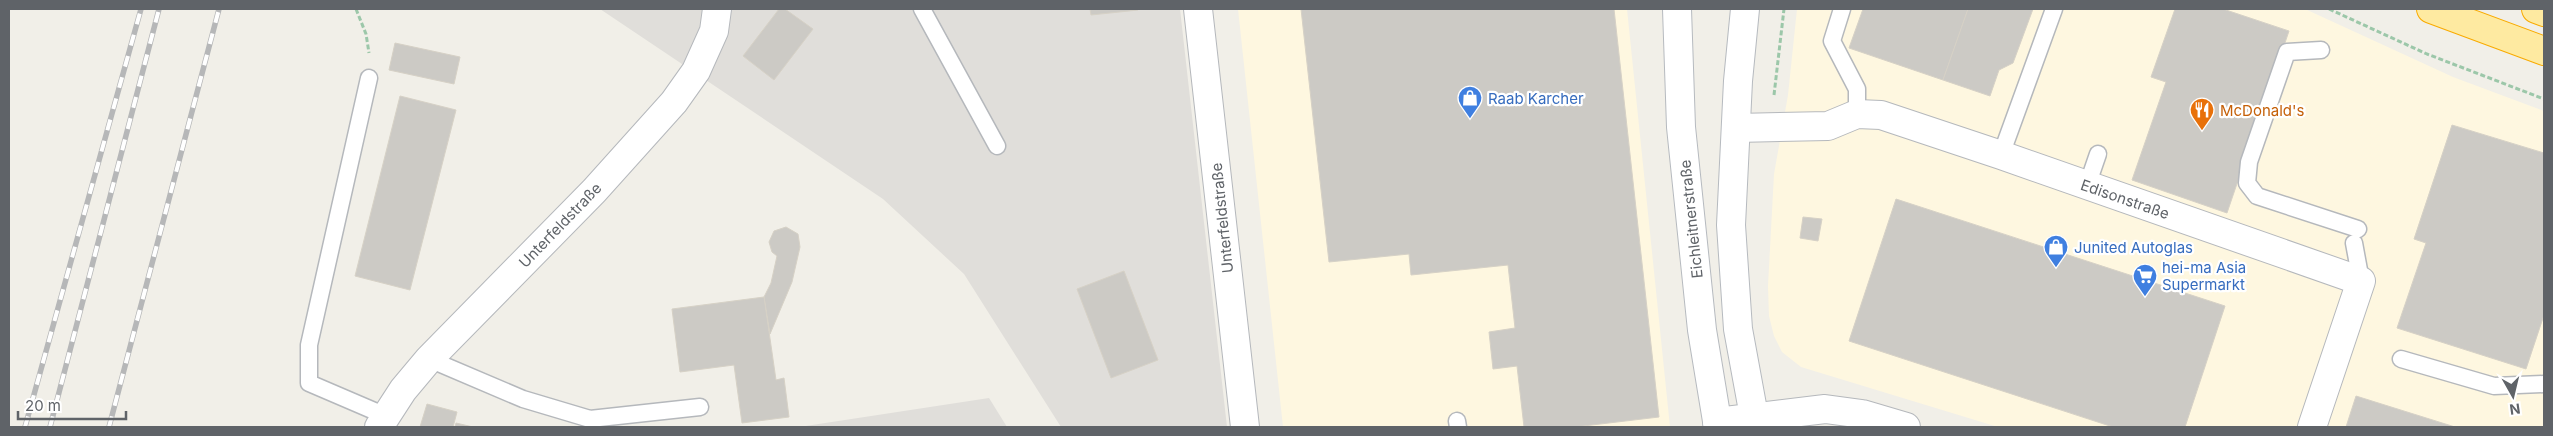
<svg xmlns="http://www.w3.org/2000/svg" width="2553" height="436" font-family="Inter,sans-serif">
<rect width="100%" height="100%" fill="#f1efe8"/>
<g fill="#fef7e0">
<path d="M1238,9H1627L1670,427H1283Z"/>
<path d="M1797,9H2305L2453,77L2544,111V427H1998L1801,367L1782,352L1774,336L1769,316L1768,286L1774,174L1788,95Z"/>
</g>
<g fill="#e0deda">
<path d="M600,9H1180L1227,427H1061L964,274L883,199Z"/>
<path d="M989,398L1007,427H799Z"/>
</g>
<g fill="#cccac5" stroke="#d6d1c6">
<path d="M779,9H785L813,29L774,80L743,56Z"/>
<path d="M1090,9H1138V10L1091,15Z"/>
<path d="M1301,9H1614L1659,417L1575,427H1524L1517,366L1493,369L1489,332L1515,328L1508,265L1411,275L1409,254L1329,262Z"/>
<path d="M1863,9H1968L1943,80L1849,48Z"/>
<path d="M1968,9H2033L2013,63L1999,70L1990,96L1943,80Z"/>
<path d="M2175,9H2223L2289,31L2227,213L2132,180L2166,82L2151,77Z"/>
<path d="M395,43L460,57L454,84L389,70Z"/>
<path d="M400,96L456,110L410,290L355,276Z"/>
<path d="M2452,125L2544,153V315L2526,369L2397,328L2426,243L2414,239Z"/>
<path d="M1896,199L2225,306L2185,427H2113L1849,341Z"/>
<path d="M1803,217L1822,219L1818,241L1800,238Z"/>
<path d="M786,227L798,234L800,247L792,282L770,334L764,297L771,283L777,256L772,252L769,242L774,231Z"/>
<path d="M1124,271L1158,360L1111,378L1077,289Z"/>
<path d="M764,297L776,380L784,378L789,417L742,423L734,365L680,372L672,309Z"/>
<path d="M2356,396L2455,427H2346Z"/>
<path d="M427,404L457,412L453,427H420Z"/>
<path d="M456,423L473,427H455Z"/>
</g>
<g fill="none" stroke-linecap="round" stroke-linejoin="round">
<defs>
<g id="service">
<path d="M922,9L997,146"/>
<path d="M1842,9L1832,41L1857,89V114"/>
<path d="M2321,50L2287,52L2249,162L2247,183L2257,196L2358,229"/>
<path d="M369,78L309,345V383L386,416"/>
<path d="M2001,155L2054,9"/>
<path d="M2087,186L2098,154"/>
<path d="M2354,243L2361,281"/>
<path d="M429,359L523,399L590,419L700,407"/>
<path d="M2401,359L2494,386L2544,384"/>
<path d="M1457,421L1458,427"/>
</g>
<g id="minor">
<path d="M1198,9L1245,427"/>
<path d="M1736,128L1828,126L1857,114L1881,115L2001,155L2361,281L2312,427"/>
<path d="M1717,422L1825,409L1862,414L1906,427"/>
<path d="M379,427L403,390L429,359L594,191L674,102L696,71L714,31L717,9"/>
</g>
<g id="secondary">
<path d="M1677,9L1681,127L1702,330L1718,427"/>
<path d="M1745,9L1738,81L1731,225L1738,329L1756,427"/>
</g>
<g id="trunk">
<path d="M2431,9L2544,51"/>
<path d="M2536,9L2544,12"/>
</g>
</defs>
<use href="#service" stroke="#b5b8bc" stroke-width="19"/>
<use href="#minor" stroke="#b5b8bc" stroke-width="30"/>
<use href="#secondary" stroke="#b6babf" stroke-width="30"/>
<use href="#trunk" stroke="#f9ab00" stroke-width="30"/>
<g stroke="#9cc7a9" stroke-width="3" stroke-dasharray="5 2.5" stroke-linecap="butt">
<path d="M356,9L366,34L369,53"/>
<path d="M2329,9L2427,54L2544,99"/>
<path d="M1774,95L1784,9"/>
</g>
<use href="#service" stroke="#fff" stroke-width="16"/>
<use href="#minor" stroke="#fff" stroke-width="28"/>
<use href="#secondary" stroke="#fff" stroke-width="28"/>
<use href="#trunk" stroke="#feeaa1" stroke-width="28"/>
<defs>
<g id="rail">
<path d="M25,427L141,9"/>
<path d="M50,427L159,9"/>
<path d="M109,427L219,9"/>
</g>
</defs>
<use href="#rail" stroke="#b6b7b8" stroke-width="5.5"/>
<use href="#rail" stroke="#fff" stroke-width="4" stroke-dasharray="11" stroke-linecap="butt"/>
</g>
<defs>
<symbol id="shop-pin" viewBox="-11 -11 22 30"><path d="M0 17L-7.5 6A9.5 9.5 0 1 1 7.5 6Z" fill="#3f7fe0" stroke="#fff"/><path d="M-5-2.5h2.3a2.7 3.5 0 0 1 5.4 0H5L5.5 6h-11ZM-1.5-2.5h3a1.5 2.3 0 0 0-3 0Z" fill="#fff"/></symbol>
<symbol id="restaurant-pin" viewBox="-11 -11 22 30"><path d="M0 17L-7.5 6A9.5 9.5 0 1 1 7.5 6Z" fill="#e8710a" stroke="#fff"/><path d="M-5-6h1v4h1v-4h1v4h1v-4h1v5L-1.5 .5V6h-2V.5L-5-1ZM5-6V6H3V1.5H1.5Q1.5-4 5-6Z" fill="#fff"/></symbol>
<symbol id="supermarket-pin" viewBox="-11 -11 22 30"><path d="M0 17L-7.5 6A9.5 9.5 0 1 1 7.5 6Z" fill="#3f7fe0" stroke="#fff"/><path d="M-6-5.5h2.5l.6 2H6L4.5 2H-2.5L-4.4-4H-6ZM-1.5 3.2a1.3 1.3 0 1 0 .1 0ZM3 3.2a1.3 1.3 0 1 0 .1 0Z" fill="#fff"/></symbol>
</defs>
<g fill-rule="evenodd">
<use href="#shop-pin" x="1456" y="84" width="28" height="38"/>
<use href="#restaurant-pin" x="2188" y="96" width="28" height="38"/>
<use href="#shop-pin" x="2042" y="233" width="28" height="38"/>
<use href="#supermarket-pin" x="2131" y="262" width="28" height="38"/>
</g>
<g text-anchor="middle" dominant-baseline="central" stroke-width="4.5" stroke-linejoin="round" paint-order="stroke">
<g font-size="15" fill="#366cbe" stroke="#fff" text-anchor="start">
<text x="1488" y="98">Raab Karcher</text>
<text x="2074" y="247">Junited Autoglas</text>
<text x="2162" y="267">hei-ma Asia<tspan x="2162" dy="17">Supermarkt</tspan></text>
</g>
<g font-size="15" fill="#c56008" stroke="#fff" text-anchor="start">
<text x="2220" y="110">McDonald's</text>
</g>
<g font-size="15" fill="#5f6368" stroke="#fff">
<text transform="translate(2125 199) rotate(19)">Edisonstraße</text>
<text transform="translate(1222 218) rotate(-96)">Unterfeldstraße</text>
<text transform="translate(1691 219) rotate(-96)">Eichleitnerstraße</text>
<text transform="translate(560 225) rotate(-46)">Unterfeldstraße</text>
</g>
</g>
<rect width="2553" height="436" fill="none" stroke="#5f6368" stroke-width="20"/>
<g transform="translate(2513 396) rotate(172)" stroke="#ffffff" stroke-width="4" paint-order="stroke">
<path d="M0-4L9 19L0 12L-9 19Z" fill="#5f6368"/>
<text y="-8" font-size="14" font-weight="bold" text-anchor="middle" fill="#5f6368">N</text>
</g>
<path d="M18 411v8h108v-8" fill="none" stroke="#5f6368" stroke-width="2.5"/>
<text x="25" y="411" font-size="15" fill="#5f6368" stroke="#ffffff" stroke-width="4" paint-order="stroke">20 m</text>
</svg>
